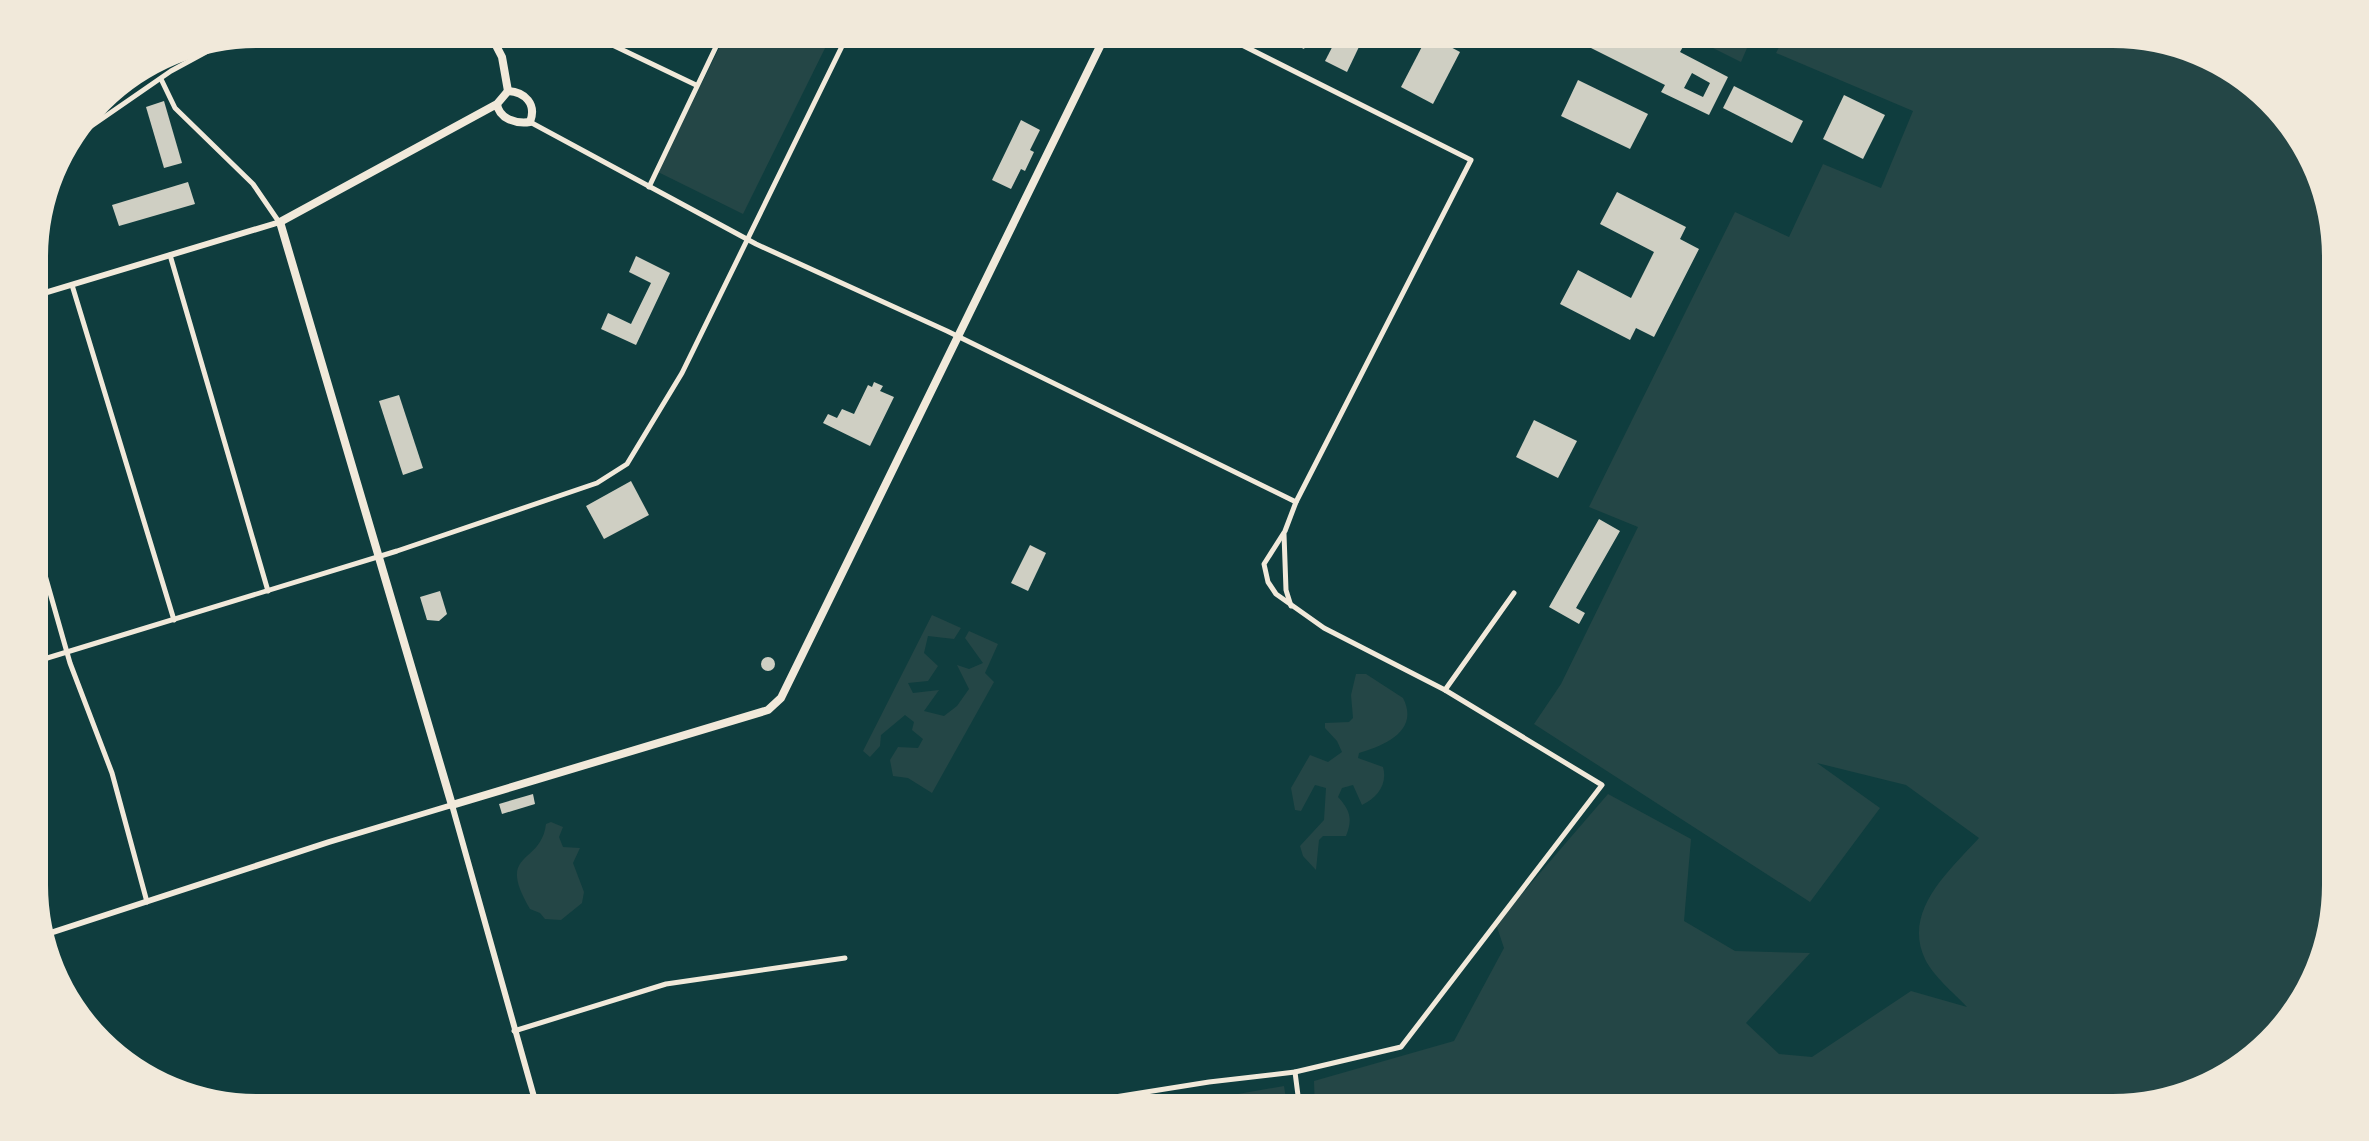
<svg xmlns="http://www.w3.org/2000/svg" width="2369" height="1141" font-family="'DejaVu Sans',sans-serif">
<rect width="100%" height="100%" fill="#0f3d3e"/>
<g fill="#244646">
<path d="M728,30H834L743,214L658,172Z"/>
<path d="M1720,30H1744L1753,34L1741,62L1713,48Z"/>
<path d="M1788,30H1869L1922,44L1932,30H2112L2212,53L2300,130L2337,228L2339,885L2316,984L2239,1072L2127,1111H1315L1314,1081L1454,1041L1504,948L1496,924L1608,794L1691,839L1684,921L1735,951L1810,953L1746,1023L1779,1054L1812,1057L1911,991L1967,1007C1954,993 1933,976 1925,959C1902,911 1950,870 1979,838L1906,785L1817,763L1880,808L1810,902L1534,724L1561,684L1638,527L1589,507L1735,212L1789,237L1823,164L1881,188L1913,111L1776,53Z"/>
<path d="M932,615L961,628L954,639L928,636L924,653L938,666L928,681L908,683L913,693L939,690L924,711L944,716L957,706L969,689L957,665L969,669L983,663L965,638L969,631L998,644L985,673L994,682L932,793L908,778L893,776L890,760L898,747L918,748L923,739L912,730L914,722L905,715L881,735L880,746L870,757L863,751Z"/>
<path d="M1356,674H1366L1403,698C1420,731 1384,746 1359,753L1358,758L1383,767C1388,784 1377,798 1362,805L1353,785L1342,788L1338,797C1350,810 1353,819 1346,836H1323L1319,840L1316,870L1303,856L1300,846L1324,820L1326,788L1315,785L1301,811L1295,810L1291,788L1310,755L1328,762L1342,752L1337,741L1325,728V723L1349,722L1353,718L1351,695Z"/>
<path d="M551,822L563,827L559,837L563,847L580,848L573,863L584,892L582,903L561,920L545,919L540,913L530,909C495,850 541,866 546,824Z"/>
<path d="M1284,1086L1288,1111H1141Z"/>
</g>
<g fill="#cfcfc3" fill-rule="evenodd">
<path d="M1274,30H1314L1304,49L1272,34Z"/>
<path d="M1341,30H1367L1347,72L1325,61Z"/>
<path d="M1555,30H1635L1642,34L1643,30H1652L1660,34L1657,41L1665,45L1669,37L1684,45L1680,52L1728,77L1709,115L1661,92L1665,85ZM1692,73L1710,83L1703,97L1684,88Z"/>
<path d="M1428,35L1460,52L1433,104L1401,87Z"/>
<path d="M1578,80L1648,114L1630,149L1561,116Z"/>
<path d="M1734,86L1803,121L1792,143L1723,108Z"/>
<path d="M1844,95L1885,115L1863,159L1823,139Z"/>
<path d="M164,101L182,163L164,168L146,107Z"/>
<path d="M1021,120L1040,130L1030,150L1034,152L1025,171L1021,169L1011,189L992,180Z"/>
<path d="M188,182L195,204L119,226L112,205Z"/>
<path d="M1617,192L1686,227L1680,239L1699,249L1654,337L1636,328L1630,340L1560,304L1578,270L1631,298L1654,252L1600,224Z"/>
<path d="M636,256L670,273L636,345L601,329L608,313L631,324L651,283L629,272Z"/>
<path d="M874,382L883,386L880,391L894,397L870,446L823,423L828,414L837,418L842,409L854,414L868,385L872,387Z"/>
<path d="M399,395L423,468L403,475L379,401Z"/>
<path d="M1534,420L1577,441L1558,478L1516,457Z"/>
<path d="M631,481L649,515L604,539L586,506Z"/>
<path d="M1599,519L1620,531L1576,608L1585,613L1579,624L1549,607Z"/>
<path d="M1030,545L1046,553L1028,591L1011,583Z"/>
<path d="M440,591L447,614L439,621L427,620L420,597Z"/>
<circle cx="768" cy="664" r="7"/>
<path d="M533,794L535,804L502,814L499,804Z"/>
</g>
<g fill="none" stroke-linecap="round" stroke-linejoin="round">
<g stroke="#f1e9da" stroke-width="5">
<path d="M581,30L696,85"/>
<path d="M161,79L175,108L253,184L279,222"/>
<path d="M530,122L756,244L947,331L1296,502"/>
<path d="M61,147L171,71L241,33"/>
<path d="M649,187L724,30"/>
<path d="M170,255L268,591"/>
<path d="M72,285L174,620"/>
<path d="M31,526L70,663L112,773L147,902"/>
<path d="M1284,534L1286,590L1291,606"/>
<path d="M31,663L397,551L597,483L627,464L682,373L850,30"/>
<path d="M1445,690L1514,593"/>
<path d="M514,1031L666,984L845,958"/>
<path d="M1295,1072L1300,1111"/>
<path d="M1027,1111L1209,1082L1295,1072L1401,1047L1602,785L1445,690L1324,628L1276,594L1268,582L1264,564L1285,531L1296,502L1471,160L1212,30"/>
</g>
<g stroke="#f1e9da" stroke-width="6">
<path d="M31,297L280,222"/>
<path d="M41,936L329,842L452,805L538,1111"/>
</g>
<g stroke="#f1e9da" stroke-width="8">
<path d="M488,30L502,57L508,91"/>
<path d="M497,104C499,119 516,124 530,122C537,104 525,92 508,91L497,104L280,222L452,805L768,710L781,698L1108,30"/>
</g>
</g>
<path d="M0 0H2369V1141H0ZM257 48H2113A209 209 0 0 1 2322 257V885A209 209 0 0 1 2113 1094H257A209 209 0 0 1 48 885V257A209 209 0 0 1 257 48Z" fill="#f1e9da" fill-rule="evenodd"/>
</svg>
